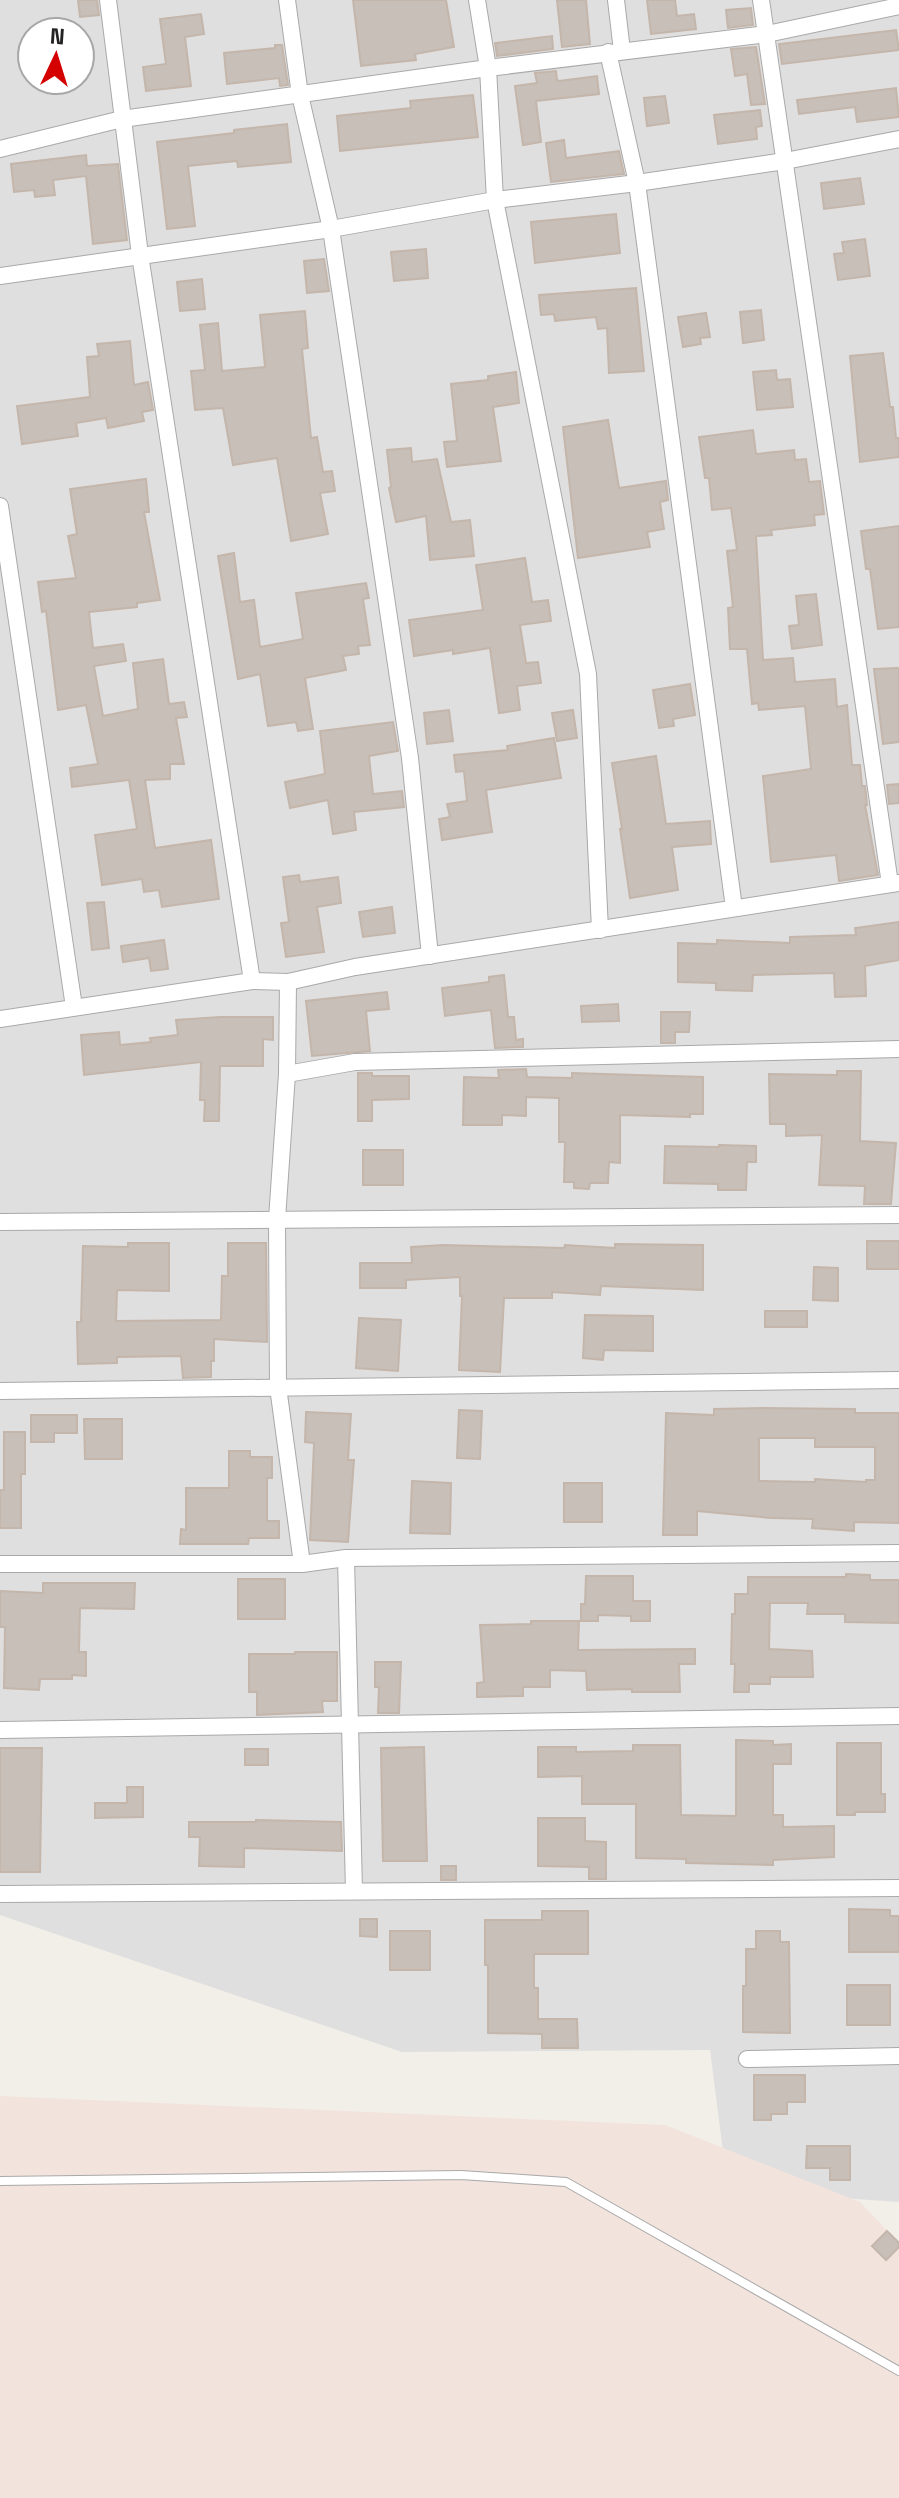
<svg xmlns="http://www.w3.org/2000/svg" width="899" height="2498" font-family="'Space Grotesk',sans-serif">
<rect width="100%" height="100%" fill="#f2efe9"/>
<path fill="#e0dfdf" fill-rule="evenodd" d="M0,0H899V2202L728,2190L710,2050L402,2052L0,1915ZM32,32H80V80H32Z"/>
<path fill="#f3e3dd" d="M0,2096L665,2125L860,2202L899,2243V2498H0Z"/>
<g fill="#c7bfb8" stroke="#c4b6ab" stroke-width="2" fill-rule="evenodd">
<path d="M78,0H97L99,15L80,17Z"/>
<path d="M353,0H446L454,47L415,54L416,60L361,66Z"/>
<path d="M557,0H586L590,44L562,47Z"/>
<path d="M647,0H675L677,16L694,14L696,29L651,34Z"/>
<path d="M751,8L753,25L728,28L726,10Z"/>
<path d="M201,14L204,34L185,37L191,86L146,91L143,67L166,64L160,19Z"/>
<path d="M896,30L899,50L782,64L779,44Z"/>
<path d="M552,36L553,49L497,56L495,43Z"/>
<path d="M275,45H282L288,85L280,86L279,78L227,84L224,53L275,48Z"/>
<path d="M756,47L765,104L751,105L747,74L735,76L731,49Z"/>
<path d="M556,71L557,80L559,81L597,76L599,94L536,101L541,142L523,145L515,86L537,83L535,73Z"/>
<path d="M896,88L899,117L857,122L855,107L799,114L797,100Z"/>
<path d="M473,95L478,137L340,151L337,116L411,108L410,101Z"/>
<path d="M665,96L669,123L647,126L644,98Z"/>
<path d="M760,110L762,126L756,127L757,139L718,144L714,115Z"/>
<path d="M287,124L291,162L238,167L237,161L188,166L195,226L167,229L157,142L234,133V130Z"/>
<path d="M564,140L566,158L619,151L624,174L551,182L546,143Z"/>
<path d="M86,155L87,166L118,164L127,240L93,244L86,176L53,180L55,195L35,197L34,190L14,192L11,164Z"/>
<path d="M860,178L864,204L824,209L821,183Z"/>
<path d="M616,214L620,253L535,263L531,222Z"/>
<path d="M865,239L870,276L838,280L834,254L844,253L842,242Z"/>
<path d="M426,249L428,278L394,281L391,252Z"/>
<path d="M324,259L329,291L307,293L304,261Z"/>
<path d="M202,279L205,309L180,311L177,282Z"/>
<path d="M636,288L644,371L609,373L607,328L598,329L596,317L555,321L554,314L541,315L539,295Z"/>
<path d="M761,310L764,340L743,343L740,312Z"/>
<path d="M305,311L308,348L302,349L311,438L317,437L323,472L332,471L335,491L320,493L328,534L291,541L277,458L233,465L223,408L195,410L191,371L205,370L200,325L218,323L222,371L265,367L260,315Z"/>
<path d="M706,313L710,337L700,338L701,344L683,347L678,317Z"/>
<path d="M130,341L134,385L148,382L153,410L142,412L144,421L108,428L106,418L76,423L78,436L22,444L17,406L90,397L87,357L99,356L97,344Z"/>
<path d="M883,353L890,407H893L896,438H899V457L860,462L850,356Z"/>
<path d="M776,370L777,380L790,379L793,407L757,410L753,372Z"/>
<path d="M516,372L519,403L493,407L501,461L447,467L444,442L457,441L451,384L488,380V376Z"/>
<path d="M608,420L619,488L666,481L668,500L660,502L664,529L647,532L650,547L578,558L563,427Z"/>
<path d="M753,430L756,454L794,450L795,460L806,459L809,482L820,481L824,514L814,515L815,525L771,530L772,535L756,536L763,660L793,658L795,682L835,679L837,707L847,705L852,765H860L862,786H865L867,805H865L878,875L839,881L836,855L771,862L763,776L811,769L805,706L759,710L758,703L752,704L747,649H730L728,608L733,607L727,551L737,550L731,508L712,510L709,478H705L699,437Z"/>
<path d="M411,448L412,462L437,459L451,522L470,520L474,556L430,560L426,516L396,522L389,488L391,487L387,450Z"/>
<path d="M146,479L149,512H144L160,600L137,603V607L89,612L93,648L123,644L126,661L94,666L103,716L138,709L133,663L163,659L169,704L184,702L187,717L176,718L184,764H170V779L145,780L155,848L211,840L219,899L162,907L159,890L144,892L142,879L102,885L95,835L137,829L129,780L72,787L70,768L98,764L86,705L58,710L46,611L42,612L38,582L76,578L68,536L77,534L70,489Z"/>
<path d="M899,526V627L878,629L870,569H866L861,531Z"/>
<path d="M234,553L240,602L254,600L260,647L303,639L296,593L366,583L369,598L363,599L370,645L358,646L359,654L343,656L346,670L305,678L313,729L298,731L296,722L268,726L260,674L238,679L218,556Z"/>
<path d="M525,558L532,602L548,600L551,621L520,625L526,663L538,662L541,683L517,686L520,710L499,713L490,648L453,654V650L414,656L409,620L483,610L476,565Z"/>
<path d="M816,594L822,645L792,649L789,626L799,625L796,596Z"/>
<path d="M899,668V742L883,744L874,669Z"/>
<path d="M690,684L695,715L673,719L674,726L659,728L653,690Z"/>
<path d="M449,710L453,741L427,744L424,713Z"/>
<path d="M573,710L577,738L557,741L552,713Z"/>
<path d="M393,722L398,751L369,756L373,794L402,791L404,807L354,812L356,830L333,834L328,800L290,808L285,782L325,774L320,731Z"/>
<path d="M554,738L561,778L486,790L492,832L442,840L439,819L450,817L447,804L467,801L464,771L456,772L454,755L508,750L507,746Z"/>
<path d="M656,756L666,824L710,821L711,844L672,847L678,890L630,898L620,829H622L612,763Z"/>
<path d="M899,784V803L889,804L887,785Z"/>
<path d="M299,875L300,882L338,877L341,903L317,907L324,952L286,957L281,923L289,922L283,877Z"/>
<path d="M104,902L109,948L92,950L87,903Z"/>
<path d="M392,907L395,933L363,937L359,912Z"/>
<path d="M899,922V960L865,966L866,996L835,997L834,973L753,975L752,991L716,990V983L678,982V943L717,944V940L790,943V937L856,935L855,928Z"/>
<path d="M164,940L168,969L151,971L149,958L123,962L121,946Z"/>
<path d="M504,975L508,1017H514L516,1040L523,1039V1047L495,1048L491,1010L445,1016L442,988L489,982V977Z"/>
<path d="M387,992L389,1009L366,1011L370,1051L312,1056L306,1001Z"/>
<path d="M618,1004L619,1021L582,1022L581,1006Z"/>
<path d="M661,1012H690L689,1032H675V1043H661Z"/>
<path d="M220,1017H273V1040L263,1039V1066H220L219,1121H204L205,1100H200L201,1062L84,1075L81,1035L119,1032L120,1045L151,1042L150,1038L178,1035L176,1020Z"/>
<path d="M526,1069L527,1077L572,1078V1073L703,1077V1114H690V1117L620,1115V1163L609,1162L608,1183H590L589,1189L574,1188V1182H564L565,1142H559V1098L526,1097V1116L502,1115V1125H463L464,1077L499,1078L498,1070Z"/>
<path d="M837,1071H861L860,1141L896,1143L891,1204H864L865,1186L819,1185L822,1135L786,1136V1124H770L769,1074L837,1075Z"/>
<path d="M358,1073H372V1076H409V1099L372,1100V1121H358Z"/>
<path d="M719,1145L756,1146V1162H747L746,1190H718V1184L664,1183L665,1146L719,1147Z"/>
<rect x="363" y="1150" width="40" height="35"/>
<rect x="867" y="1241" width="32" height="28"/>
<path d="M128,1243H169V1291L117,1290L116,1321L221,1320L222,1276H228V1243H266L267,1342L214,1339V1361H211V1377L183,1378L181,1356L117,1357V1363L78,1364L77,1322H81L83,1246L128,1247Z"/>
<path d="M615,1244L703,1245V1290L601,1286L600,1295L552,1292V1298H504L500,1372L459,1370L462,1296H460V1277L406,1280V1288H360V1263H412L411,1247L443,1245L564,1248L565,1245L615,1248Z"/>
<path d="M814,1267L838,1268V1301L813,1300Z"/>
<rect x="765" y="1311" width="42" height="16"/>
<path d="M585,1315L653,1316V1351L604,1350L603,1360L583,1358Z"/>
<path d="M359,1318L401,1320L398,1371L356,1368Z"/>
<path d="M763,1408L855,1409V1413H899V1523L854,1522V1531L812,1528L813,1519L771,1518L697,1511V1535H663L666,1413L714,1415V1409ZM759,1438H815V1447H875V1480H866V1482L815,1479V1482L759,1481Z"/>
<path d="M459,1410L482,1411L480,1459L457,1458Z"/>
<path d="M306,1412L351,1414L348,1460H354L348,1542L310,1540L314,1443L305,1442Z"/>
<path d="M31,1415H77V1433H54V1442H31Z"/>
<path d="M84,1419H122V1459H85Z"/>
<path d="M4,1432H25V1474H21V1528H0V1490H4Z"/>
<path d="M229,1451H250V1457H272V1478H267V1521H279V1538H249L248,1544H180L181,1529L186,1530V1488H229Z"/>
<path d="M412,1481L451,1483L450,1534L410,1533Z"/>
<rect x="564" y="1483" width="38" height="39"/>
<path d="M846,1574L870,1575V1580H899V1623L845,1622V1614H807L808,1603H770L769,1649L812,1651L813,1677H770V1684H749V1692H734L735,1664H731L732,1614H735V1594H748V1577H846Z"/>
<path d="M586,1576H633V1601H650V1621H631V1616L598,1615V1621H581V1604H585Z"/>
<rect x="238" y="1579" width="47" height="40"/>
<path d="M43,1583H135L134,1609L80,1608L79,1652H86V1676L72,1675V1679H40L39,1690L4,1688L5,1627H0V1591L43,1593Z"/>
<path d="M531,1621H579L578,1650L695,1649V1664H679L680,1692H632V1689L587,1690L586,1671L550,1670V1687H523V1696L477,1697V1683L484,1682L480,1625L531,1624Z"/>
<path d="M295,1652H337V1701H322L323,1712L257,1715V1692H249V1654H295Z"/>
<path d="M375,1662H401L399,1713H378L379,1687H375Z"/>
<path d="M736,1740L773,1741V1745L791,1744V1764H773V1815H783V1827L834,1826V1857L773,1860V1865L686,1863V1859L636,1858V1804H582V1776L538,1777V1747H576V1752L633,1751V1745H680L681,1815L736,1816Z"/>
<path d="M837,1743H881V1794H885V1812H855V1815H837Z"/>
<path d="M424,1747L427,1861H383L381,1748Z"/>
<path d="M0,1748H42L40,1872H0Z"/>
<rect x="245" y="1749" width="23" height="16"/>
<path d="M127,1787H143V1817L95,1818V1803H127Z"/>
<path d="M538,1818H585V1841L606,1842V1879H589V1867L538,1866Z"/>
<path d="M256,1820L341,1822L342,1851L244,1848V1867L199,1866L200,1837H189V1822H256Z"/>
<rect x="441" y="1866" width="15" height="14"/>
<path d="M849,1909L890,1910V1916H899V1952H849Z"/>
<path d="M542,1911H588V1954H534V1988H538V2019H577L578,2048H542V2034L488,2033V1965H485V1920H542Z"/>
<path d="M360,1919H377V1937L360,1936Z"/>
<rect x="390" y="1931" width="40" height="39"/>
<path d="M756,1931H780V1942H789L790,2033L743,2032V1986H746V1949H756Z"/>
<rect x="847" y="1985" width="43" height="40"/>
<path d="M754,2075H805V2102H787V2114H771V2120H754Z"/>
<path d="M807,2146H850V2180H830V2168H806Z"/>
<path d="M887,2231L899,2243V2247L886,2260L872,2246Z"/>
</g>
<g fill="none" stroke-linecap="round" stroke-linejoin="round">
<defs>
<path id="lane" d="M0,2181L461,2175L566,2182L899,2371"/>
<g id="street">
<path d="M108,0L140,255L252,981"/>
<path d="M287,0L300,95L331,229L410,758L430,956"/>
<path d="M477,0L488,68L495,200L588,674L600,930"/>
<path d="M616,0L622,51"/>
<path d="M761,0L890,884"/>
<path d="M608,52L637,183L734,908"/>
<path d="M0,149L122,119L488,68L767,34L899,6"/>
<path d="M0,276L331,229L495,200L637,183L785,161L899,139"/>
<path d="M0,506L74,1007"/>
<path d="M288,982L287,1074L277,1219L278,1387L302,1564"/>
<path d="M0,1019L252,981L288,982L355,967L899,883"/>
<path d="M287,1074L355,1062L899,1049"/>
<path d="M0,1222L899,1215"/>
<path d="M0,1391L899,1380"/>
<path d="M346,1558L354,1891"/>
<path d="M0,1564H302L346,1558L899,1553"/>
<path d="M0,1730L899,1716"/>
<path d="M0,1894L899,1888"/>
<path d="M747,2059L899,2056"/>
</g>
</defs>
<use href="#lane" stroke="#a9a9a9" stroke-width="10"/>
<use href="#street" stroke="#a9a9a9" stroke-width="18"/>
<use href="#lane" stroke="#fff" stroke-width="8"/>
<use href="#street" stroke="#fff" stroke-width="16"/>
</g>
<g transform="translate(56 56) rotate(4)"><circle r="38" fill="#ffffff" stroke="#a7a7a7" stroke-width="2"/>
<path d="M0-6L14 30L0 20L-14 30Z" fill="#d40000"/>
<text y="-12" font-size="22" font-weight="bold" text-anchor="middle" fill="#222222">N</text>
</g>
</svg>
